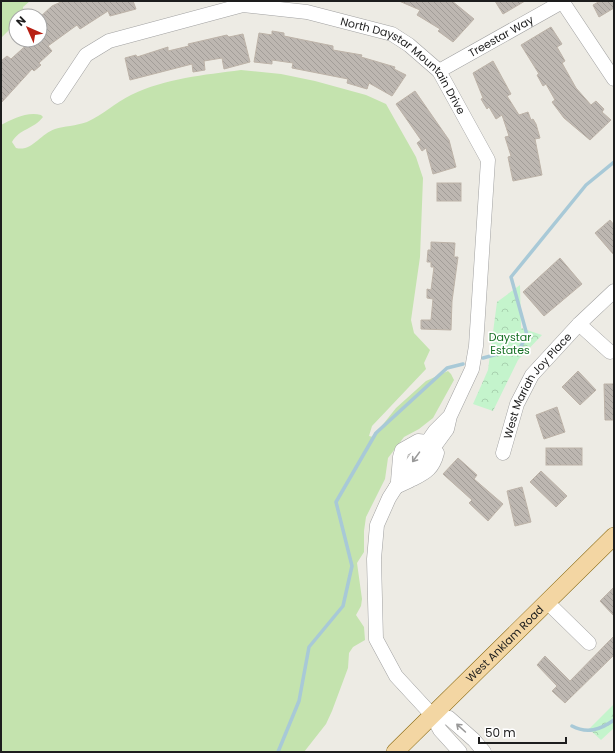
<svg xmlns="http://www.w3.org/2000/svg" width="615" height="753" font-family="Poppins,sans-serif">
<defs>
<pattern id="park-crowns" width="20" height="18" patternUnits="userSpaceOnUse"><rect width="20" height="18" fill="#c4f4cc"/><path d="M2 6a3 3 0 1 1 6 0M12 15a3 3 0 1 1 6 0" fill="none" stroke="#a8d1af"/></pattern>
<pattern id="building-back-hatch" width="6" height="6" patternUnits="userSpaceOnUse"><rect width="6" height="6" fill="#bdb7b1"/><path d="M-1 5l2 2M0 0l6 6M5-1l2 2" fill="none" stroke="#a29d98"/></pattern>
</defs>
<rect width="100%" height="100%" fill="#edebe4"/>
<g fill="#c4e3ae">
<path d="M1,1H30L23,7L24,15L16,16V23L1,38Z"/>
<path d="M241,70L281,74L315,81L366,95L386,104L416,157L423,178L420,257L411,320L414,333L430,350L424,363L426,369L372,426L369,436L373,437L396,408L426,381L448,371L451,374L454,380L433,418L419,429L404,437L388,458L385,479L366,517L364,531V552L357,563L362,599L361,606L356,615L364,627L365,640L353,647L349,653L348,668L332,711L326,724L304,752H1V125C12,119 28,111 41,115L43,117C34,129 19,129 12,142L16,148C32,152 40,134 55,129C64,126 76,126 87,122C103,115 116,102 131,95C166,78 204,75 241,70Z"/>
</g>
<g fill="url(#park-crowns)">
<path d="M520,285L521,328L542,335L518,360L493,411L473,404L488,370L497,302Z"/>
<path d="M614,704V728L601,740L589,729Z"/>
</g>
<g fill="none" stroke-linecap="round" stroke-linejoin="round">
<g stroke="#a8c9d7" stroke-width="3.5">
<path d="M483,358L520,348L527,335L511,277L586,185L614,162"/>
<path d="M572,726C587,734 600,730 614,720"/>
<path d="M278,752L299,701L309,647L343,606L352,566L336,502L376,433L447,368L463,364"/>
</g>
</g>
<g fill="url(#building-back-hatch)" stroke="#bdb3a8">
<path d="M63,1H133L136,9L110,16L108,11L80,29L77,25L48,46L52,51L39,63L41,65L34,71L32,69L1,103V61L7,56L11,59L32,40H40V17L52,6Z"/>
<path d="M399,1H452L474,19L453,42L438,31L440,29L417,15L420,10Z"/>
<path d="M495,1H525L503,14Z"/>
<path d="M600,1H614V8L599,17L593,5Z"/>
<path d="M551,27L562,44L557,47L565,61L562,63L576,88L591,105L596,101L604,109L602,112L611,120L590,140L564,118L552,102L555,100L546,84L543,86L537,75L539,74L521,45Z"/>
<path d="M272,31L284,33V36L333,46V50L362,55L361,57L395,67L394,69L406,75L392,96L369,83L367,89L347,83L348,79L292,68L293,63L272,60V64L254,62L259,33L272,35Z"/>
<path d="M243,34L250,62L224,69L222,58L204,61L205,70L193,72L192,64L130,80L125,58L136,55L137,57L168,47V51L189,46L188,44L227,35L229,37Z"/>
<path d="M493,61L511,94L507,96L519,115L528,112L531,120L533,119L536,124L540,138L535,139L542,175L513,181L508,157L511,156L505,137L509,136L502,115L496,119L489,107L487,109L481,99L483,98L473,73Z"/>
<path d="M415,91L449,140L456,167L433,174L426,148L422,151L417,143L421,140L396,104Z"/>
<rect x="437" y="183" width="24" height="18"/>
<path d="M610,220L614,225V255L595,233Z"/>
<path d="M431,242L455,243L454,257H458L452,301L451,330L421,329V320H431L433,299L427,298V289L431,290L434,267H431V262H427L428,250H431Z"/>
<path d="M560,258L582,284L544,316L523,292Z"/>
<path d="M578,371L596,390L580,405L562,387Z"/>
<path d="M604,384H614V420H605Z"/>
<path d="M557,407L565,432L544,439L536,415Z"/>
<rect x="546" y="448" width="36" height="17"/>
<path d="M458,458L477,475L474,479L503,504L488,521L469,503L472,500L443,474Z"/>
<path d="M541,471L567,496L556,507L530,482Z"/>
<path d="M522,487L531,522L515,526L507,491Z"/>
<path d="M614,587V616L600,601Z"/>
<path d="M614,636V655L565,703L552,691L557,686L537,665L545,656L570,681Z"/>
</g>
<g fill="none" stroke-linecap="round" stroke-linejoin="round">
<defs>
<g id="minor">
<path d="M562,1L614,79"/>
<path id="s1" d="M439,71L562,2"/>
<path id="s2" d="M58,97L86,55L109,41L243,5L307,12L392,34L409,45L439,71L488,160L476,346L472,369L450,416L447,429L409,481L396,487L435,431L450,416"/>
<path d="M579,324L610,352"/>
<path id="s3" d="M503,453L517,404L532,375L579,324L614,291"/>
<path d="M398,481L400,457L402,450L418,441L427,442L437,453C433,468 427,472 413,479"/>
<path d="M396,487L389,498L377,525L374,559L376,639L396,676L432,715L440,730L460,752"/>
<path d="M548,603L589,643"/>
<path d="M432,715L449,718L474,740L484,752"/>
</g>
<g id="major">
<path id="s4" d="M395,752L614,536"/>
</g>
</defs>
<use href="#minor" stroke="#a1a1a1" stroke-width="15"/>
<use href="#major" stroke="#88680e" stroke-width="18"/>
<use href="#minor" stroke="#fff" stroke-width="14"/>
<use href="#major" stroke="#f3d6a3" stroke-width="17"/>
</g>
<defs><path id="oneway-shaft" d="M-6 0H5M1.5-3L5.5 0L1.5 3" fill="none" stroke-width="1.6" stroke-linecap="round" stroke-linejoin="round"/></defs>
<g stroke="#999">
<use href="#oneway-shaft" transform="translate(416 457) rotate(126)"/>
<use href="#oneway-shaft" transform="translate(461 728) rotate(-138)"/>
</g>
<g text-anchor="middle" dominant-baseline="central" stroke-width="3.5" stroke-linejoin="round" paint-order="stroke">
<g font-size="11" fill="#1d1d1d" stroke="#fff">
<text stroke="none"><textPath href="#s1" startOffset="71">Treestar Way</textPath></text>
<text stroke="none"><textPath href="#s2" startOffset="396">North Daystar Mountain Drive</textPath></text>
<text stroke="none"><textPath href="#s3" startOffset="77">West Mariah Joy Place</textPath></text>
<text stroke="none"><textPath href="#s4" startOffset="154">West Anklam Road</textPath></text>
</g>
<g font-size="11" fill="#167024" stroke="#fff">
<text x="510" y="337">Daystar<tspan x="510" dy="13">Estates</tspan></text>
</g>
</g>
<rect width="615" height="753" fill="none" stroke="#1d1d1d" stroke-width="4"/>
<g transform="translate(28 28) rotate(315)"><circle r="19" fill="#ffffff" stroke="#a5a5a5"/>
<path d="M0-3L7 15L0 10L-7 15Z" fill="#b71f13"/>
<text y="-6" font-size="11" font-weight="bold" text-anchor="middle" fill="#1d1d1d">N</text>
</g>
<path d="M479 737v6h87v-6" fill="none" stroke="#1d1d1d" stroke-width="2"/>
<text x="485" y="737" font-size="12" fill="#1d1d1d" stroke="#ffffff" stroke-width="3" paint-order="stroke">50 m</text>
</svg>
